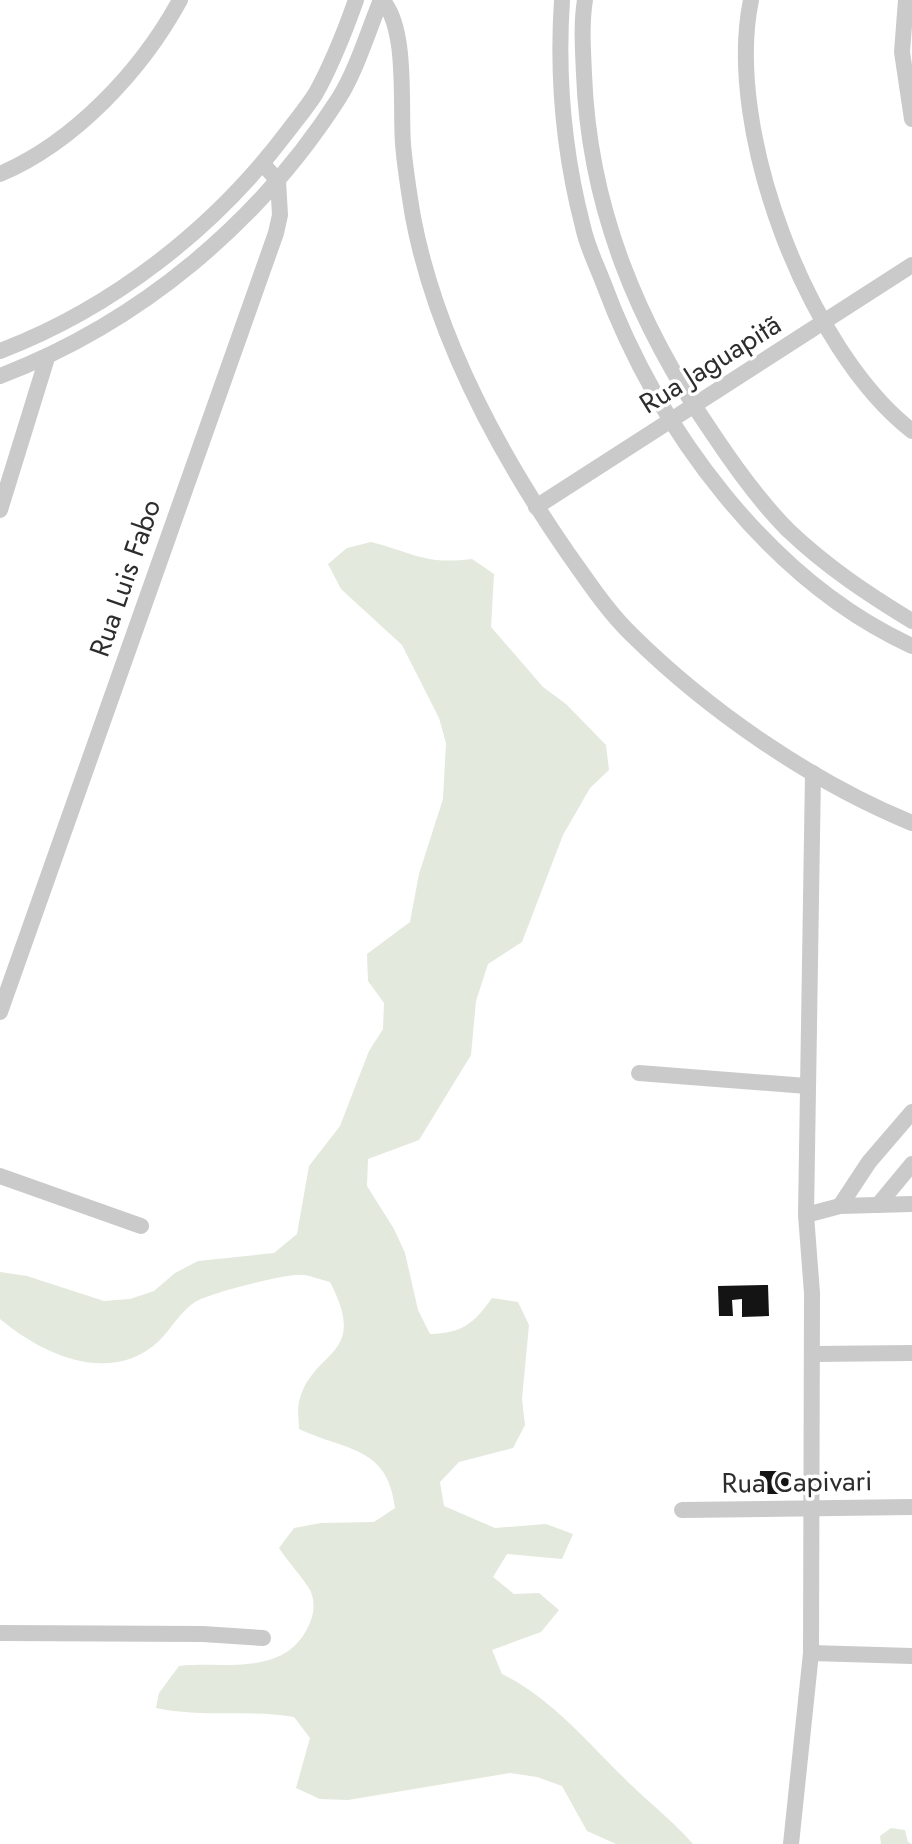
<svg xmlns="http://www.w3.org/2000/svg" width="912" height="1844" font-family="Jost,sans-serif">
<rect width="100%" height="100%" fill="#fff"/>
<g fill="#e3e9dc">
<path d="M371,542C414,553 425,565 472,559L494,574L491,627L543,687L566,704L606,745L609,770L590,788L563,835L522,942L488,964L476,1001L471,1055L419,1140L368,1159L367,1186L394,1229L405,1253L418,1310L430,1334C463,1333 473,1324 492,1298L518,1302L529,1325L522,1399L525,1425L513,1448L459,1462L440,1482L444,1506L495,1528L546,1524L573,1534L562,1559L507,1554L493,1577L514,1594L539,1593L559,1610L541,1632L492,1650L502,1674C551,1698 587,1742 626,1780C648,1802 672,1820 693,1844H616L587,1831L562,1786L537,1777L510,1773L348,1800L320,1799L296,1788L310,1738L294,1717C248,1709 203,1718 156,1708L159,1693L179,1666C224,1661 282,1677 307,1629C313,1618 316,1605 311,1592C308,1584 286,1559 279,1548L294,1528L321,1523L374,1522L395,1508C388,1446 346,1451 299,1429C299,1421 297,1410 299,1402C312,1348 370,1359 330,1282C322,1280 312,1276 304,1275C287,1273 210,1293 195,1302C180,1312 171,1329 159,1341C111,1386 43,1355 0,1319V1272L27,1276L104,1301L130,1299L154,1291L175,1273L198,1261L274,1253L297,1234L309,1166L340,1126L369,1051L383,1029L384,1003L368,981L367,954L410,922L419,874L443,799L446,743L439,718L402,645L341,589L328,564L347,548Z"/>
<path d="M891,1828L905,1830L908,1842L912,1844H881L880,1836Z"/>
</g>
<g fill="#141414">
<path d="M768,1285L769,1316L742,1317V1299L732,1300L733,1316H719L718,1286Z"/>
<path d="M760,1471H789L788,1494H759Z"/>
</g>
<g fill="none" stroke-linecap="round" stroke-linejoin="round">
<g stroke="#cacaca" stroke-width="16">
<path d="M382,0C408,28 400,105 403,144C405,168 409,193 413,217C436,338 498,452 567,552C587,580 607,611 632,635C709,711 812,782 912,823"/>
<path d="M562,0C557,75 564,154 583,227C587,246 596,264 603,282C657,428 768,580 912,646"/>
<path d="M585,0C581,24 583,50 584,74C589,208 638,325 713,434C735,467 760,502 788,530C827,567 866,593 912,621"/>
<path d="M751,0C724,130 808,350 912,431"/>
<path d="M906,0L902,52L912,119"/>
<path d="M0,174C75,142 142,70 180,0"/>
<path d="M0,351C113,308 215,228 288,131C297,119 308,106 316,93C332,64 345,31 356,0"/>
<path d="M0,376C139,323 259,223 339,98C357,69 368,31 381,0"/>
<path d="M536,507L912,265"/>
<path d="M0,510L47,358"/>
<path d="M0,1012L276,233L280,215L278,181L263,164"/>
<path d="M639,1073L807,1086"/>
<path d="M0,1176L141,1226"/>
<path d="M878,1205L912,1164"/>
<path d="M840,1206L869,1162L912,1112"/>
<path d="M806,1215L840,1206L912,1204"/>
<path d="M812,1354L912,1353"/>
<path d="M682,1510L912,1507"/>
<path d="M0,1633L203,1634L263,1638"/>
<path d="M811,1653L912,1656"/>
<path d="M791,1844L811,1653L812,1293L806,1215L813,773"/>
</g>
</g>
<g text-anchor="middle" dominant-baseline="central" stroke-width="7" stroke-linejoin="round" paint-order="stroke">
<g font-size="28" fill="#2d2d2d" stroke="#fff">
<text transform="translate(710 364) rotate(-32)">Rua Jaguapitã</text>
<text transform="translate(125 578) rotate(-71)">Rua Luis Fabo</text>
<text transform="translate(797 1482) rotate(-1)">Rua Capivari</text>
</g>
</g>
</svg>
